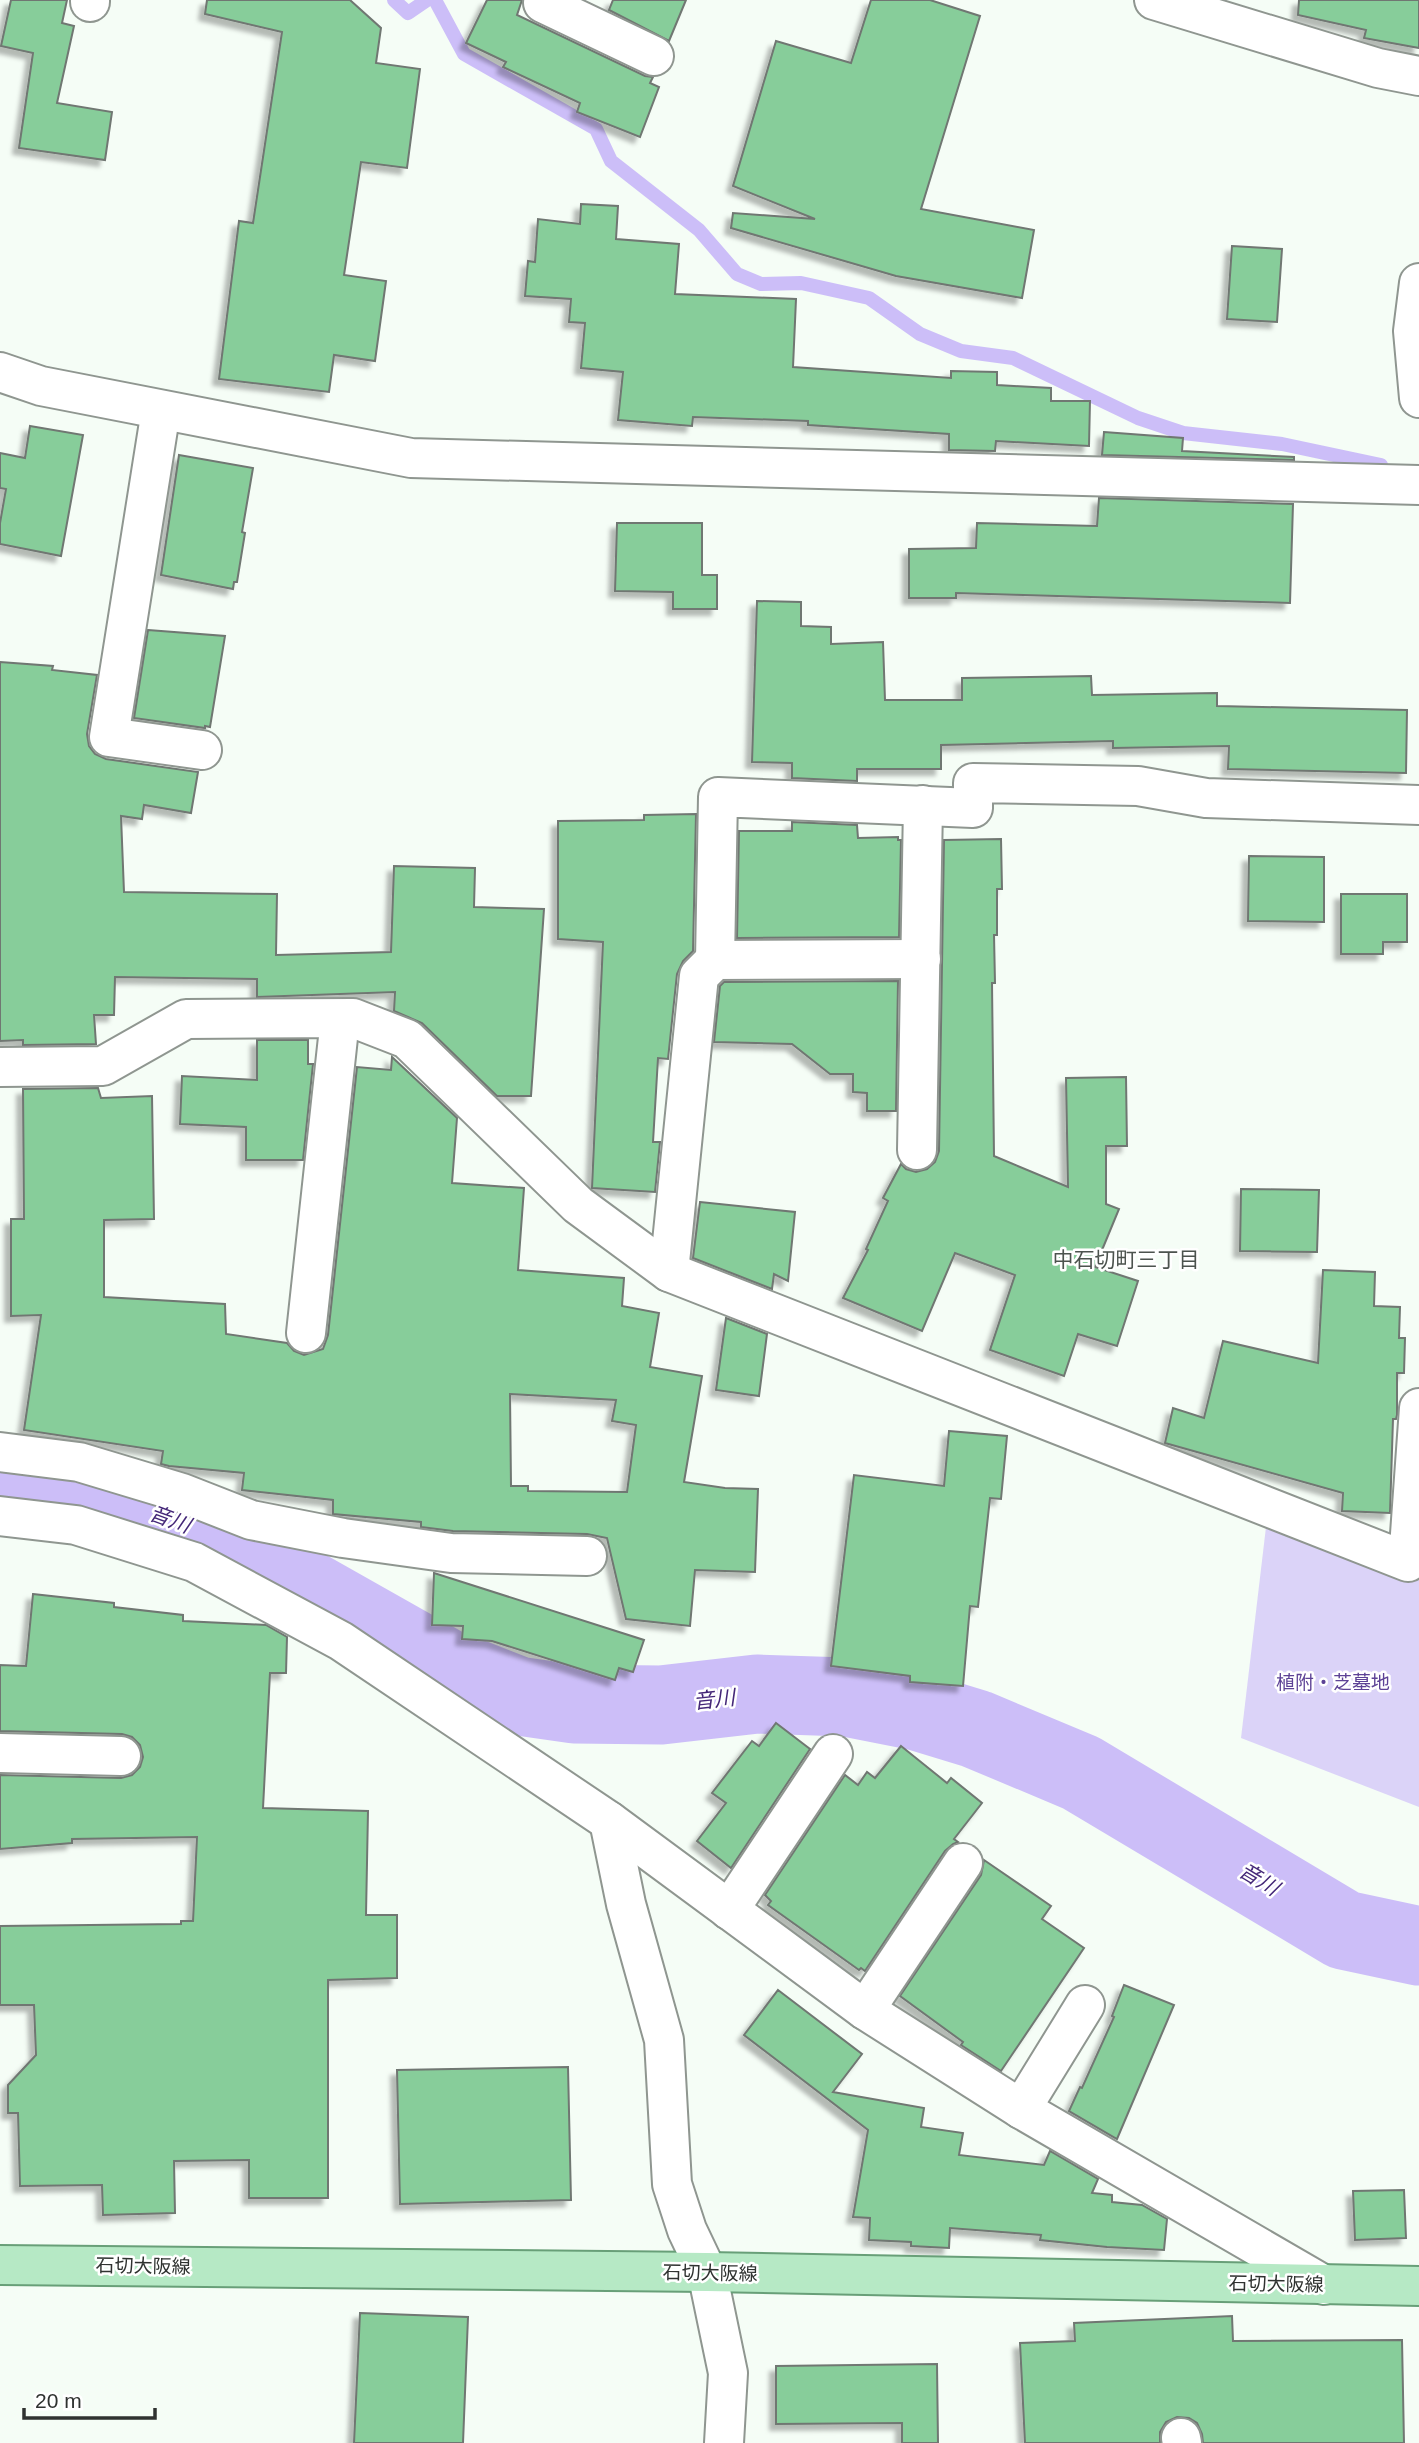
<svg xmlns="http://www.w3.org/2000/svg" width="1419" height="2443" font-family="Arial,'Noto Sans JP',sans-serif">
<defs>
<filter id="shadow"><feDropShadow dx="-6" dy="6" stdDeviation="2" flood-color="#0004"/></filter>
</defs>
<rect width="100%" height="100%" fill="#f5fdf6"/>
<path fill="#dbd3f8" d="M1266,1527L1419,1574V1807L1241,1738Z"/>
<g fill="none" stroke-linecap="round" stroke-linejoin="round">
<g stroke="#ccbef8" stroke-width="14">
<path d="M394,0L408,13L427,0"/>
<path d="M435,0L464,54L596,129L611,161L699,230L737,274L761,284L801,283L869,298L920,334L961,351L1013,358L1138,418L1183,433L1282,444L1381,465"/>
</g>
<path stroke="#ccbef8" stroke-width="79" d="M0,1479H17L114,1499L207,1533L444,1667L518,1696L574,1704L661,1705L757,1694L846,1697L917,1711L976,1729L1081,1773L1344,1930L1419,1946"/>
</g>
<g fill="#87cd9a" stroke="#707772" stroke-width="2" fill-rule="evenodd" filter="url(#shadow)">
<path d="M11,0H67L62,23L74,26L57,103L112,112L105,160L19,148L33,53L1,46Z"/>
<path d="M207,0H350L381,28L376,63L420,69L407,168L361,162L344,275L386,281L375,361L334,355L329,392L219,379L239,221L253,223L282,32L205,14Z"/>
<path d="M487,0H522L517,15L645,76L653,77L650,83L659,87L640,137L577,112L580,103L503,67L506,62L466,43Z"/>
<path d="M613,0H686L669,41L609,10Z"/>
<path d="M871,0H930L980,16L921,209L1034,230L1022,298L896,276L731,228L733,213L815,219L733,186L776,41L851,63Z"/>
<path d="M1299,0H1419V48L1364,38L1366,30L1298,15Z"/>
<path d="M581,204L618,206L616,239L679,244L675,294L796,299L793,367L951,378V371L997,372V385L1051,388V401H1090L1089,446L996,441L995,451L949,450V434L808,425V421L693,417L692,426L618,420L623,372L581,368L585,323L569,322L571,299L525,296L528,261L535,262L538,219L580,224Z"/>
<path d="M1232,246L1282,249L1277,322L1227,319Z"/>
<path d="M30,426L83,435L61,556L0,544V523L6,489L0,488V453L25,458Z"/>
<path d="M1104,432L1183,438L1182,451L1294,457V460L1102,455Z"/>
<path d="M179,455L253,468L242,532L245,533L237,582H234L233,589L161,575Z"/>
<path d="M1099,498L1293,504L1290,603L956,593V598H909V549L976,548L977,523L1097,526Z"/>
<path d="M617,523H702V575H717V609H673V592L615,591Z"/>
<path d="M757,601L801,602V626L831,627V644L883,642L885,700H962V678L1091,676L1092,695L1217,693V706L1407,710L1406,773L1228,769L1229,746L1113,748V741L941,745V769H857V781L792,778V763L752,762Z"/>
<path d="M148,630L225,636L210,727L205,726V728L134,718Z"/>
<path d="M0,662L53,666L52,670L97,675L87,734L89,746L95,754L106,759L198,772L191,813L144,805L142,819L121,816L124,892L277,894L276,955L391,952L394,866L475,868L474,907L544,909L531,1096H497L422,1023L394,1011L395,992L257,997V979L115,977L114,1015H94L96,1044L23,1045V1040L0,1041Z"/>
<path d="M696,814L693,951L683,961L677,974L668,1059L658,1058L653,1142H660L655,1192L592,1188L603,942L558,939V821L644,820V815Z"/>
<path d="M792,822L857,825L858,838L898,837V840H901L899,937L737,938L739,831H792Z"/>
<path d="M1001,839L1002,889H997V935H994L995,983H992L994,1156L1068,1187L1066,1078L1126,1077L1127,1146H1106V1204L1119,1209L1095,1267L1138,1281L1117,1346L1078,1334L1064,1376L990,1350L1015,1275L955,1253L922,1331L843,1298L868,1250L866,1249L888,1201L883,1198L901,1164L906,1169L916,1172L927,1169L935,1162L939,1151L944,840Z"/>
<path d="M1249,856L1324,857V922L1248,921Z"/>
<path d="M1341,894H1407V942H1383V954H1341Z"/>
<path d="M898,981L896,1111H867V1093L853,1092V1074H830L792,1044L714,1042L720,986L724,982Z"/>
<path d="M257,1040H308V1064H313L303,1160H246V1127L180,1124L182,1076L257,1080Z"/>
<path d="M392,1057L457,1118L452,1183L524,1188L518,1270L624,1278L622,1306L659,1313L650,1367L702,1376L684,1482L725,1488L758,1489L755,1572L695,1570L690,1626L626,1619L607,1538L587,1534L453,1531L421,1527V1522L333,1514V1500L242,1490L244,1473L169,1466L161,1464L163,1451L24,1430L41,1315L11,1316V1219H24L23,1089L98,1088L101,1098L152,1096L154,1219L104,1220V1297L225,1304L226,1334L287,1343L294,1351L304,1355L323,1349L328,1335L357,1067L391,1070ZM510,1394L616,1400L612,1421L636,1425L627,1492L528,1491V1486H511Z"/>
<path d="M1241,1189L1319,1190L1317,1252L1240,1251Z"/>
<path d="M700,1202L795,1212L788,1281L774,1274L772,1289L693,1258Z"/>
<path d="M1323,1270L1375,1272L1374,1306L1400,1307L1399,1338H1405L1404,1373H1397V1415L1396,1419H1393L1390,1513L1342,1511L1343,1493L1165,1443L1173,1408L1204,1418L1223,1341L1318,1363Z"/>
<path d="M726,1318L767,1334L759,1396L716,1390Z"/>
<path d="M949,1431L1007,1436L1001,1499L990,1498L978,1607L970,1606L963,1686L910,1682V1676L831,1666L854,1475L944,1486Z"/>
<path d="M434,1573L644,1640L633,1672L619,1668L615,1680L492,1641L462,1639L463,1626L432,1625Z"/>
<path d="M33,1594L114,1603V1607L183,1615V1621L266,1625L287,1637L286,1673H270L263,1808L368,1811L366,1915H397V1978L328,1980V2198H249V2160L174,2161L175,2213L103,2215L102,2185L20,2186L18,2113H8V2085L36,2055L34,2005H0V1926L181,1924V1921H193L197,1837L72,1839V1843L0,1849V1775L121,1778L132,1775L140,1767L143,1757L140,1745L132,1737L122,1734L0,1731V1665L26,1666Z"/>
<path d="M776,1723L810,1749L731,1868L697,1841L726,1803L712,1793L752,1741L759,1746Z"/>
<path d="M901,1746L947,1783L951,1778L982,1803L954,1839L958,1842L953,1844L945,1851L865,1971L861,1968L859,1970L768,1905L771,1901L765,1895L845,1775L858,1785L867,1772L875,1778Z"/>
<path d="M984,1860L1051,1906L1042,1919L1084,1948L1001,2071L961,2045L963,2042L900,1996L981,1875Z"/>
<path d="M1124,1985L1174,2005L1117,2139L1069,2111L1080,2087L1082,2088L1114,2017L1112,2016Z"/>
<path d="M778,1990L862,2054L833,2092L924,2108L921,2127L963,2133L959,2155L1044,2165L1050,2151L1098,2179L1092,2193L1112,2195V2202L1142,2205L1167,2219L1164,2250L1107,2247L1040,2240L1041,2235L950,2228L949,2248L911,2246V2242L869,2240L870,2218L853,2217L868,2130L744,2035Z"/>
<path d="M568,2067L571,2200L400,2204L397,2070Z"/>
<path d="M1404,2190L1406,2238L1355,2240L1353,2191Z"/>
<path d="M360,2313L468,2317L463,2443H354Z"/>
<path d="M1232,2316L1233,2341L1402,2340L1404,2443H1203L1202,2434L1197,2423L1189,2418L1177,2417L1166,2422L1160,2432V2443H1025L1020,2343L1075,2341L1074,2323Z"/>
<path d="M937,2364L938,2443H902V2423L776,2424V2366Z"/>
</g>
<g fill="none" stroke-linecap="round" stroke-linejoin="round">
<defs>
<g id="minor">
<path d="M1154,0L1378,68L1419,76"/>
<path d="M90,2V0"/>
<path d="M543,3L654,56"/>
<path d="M1419,283L1413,331L1419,398"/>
<path d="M0,372L41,386L411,458L1419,485"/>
<path d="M161,410L109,737L202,750"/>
<path d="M715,960L718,797L973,808V783L1138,786L1206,798L1419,805"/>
<path d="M0,1067L103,1066L186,1019L353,1018L407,1039L578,1205L669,1272L1408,1562L1419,1408"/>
<path d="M917,1150L923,805"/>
<path d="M669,1272L699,976L715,960L921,959"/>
<path d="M306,1333L340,1019"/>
<path d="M0,1452L79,1462L182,1493L251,1520L343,1538L451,1553L587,1556"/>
<path d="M0,1516L76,1525L194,1562L341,1641L609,1821L865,2010L1021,2109L1324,2285"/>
<path d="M0,1753L121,1756"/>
<path d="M609,1821L626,1904L664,2040L672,2184L687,2230L707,2272L728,2373L724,2443"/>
<path d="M729,1910L833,1754"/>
<path d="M865,2010L963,1863"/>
<path d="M1021,2109L1085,2005"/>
<path d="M1181,2438L1182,2443"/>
</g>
<path id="major" d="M0,2265L707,2272L1419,2286"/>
</defs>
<use href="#minor" stroke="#8f9690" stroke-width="42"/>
<use href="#major" stroke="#689f78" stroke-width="42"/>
<use href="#minor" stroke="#fff" stroke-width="38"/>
<use href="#major" stroke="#b6e9c5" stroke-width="38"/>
</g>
<g text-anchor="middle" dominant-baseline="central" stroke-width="5" stroke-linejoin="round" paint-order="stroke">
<g font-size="19" fill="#5d4296" stroke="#fff">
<text x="1333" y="1682">植附・芝墓地</text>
</g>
<g font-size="19" fill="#2f3230" stroke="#fff">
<text transform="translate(143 2266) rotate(1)">石切大阪線</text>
<text transform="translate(710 2273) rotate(1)">石切大阪線</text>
<text transform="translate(1276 2284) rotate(1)">石切大阪線</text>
</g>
<g font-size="21" fill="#4c534e" stroke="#fff">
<text x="1126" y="1259">中石切町三丁目</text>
</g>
<g font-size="21" font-style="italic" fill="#442778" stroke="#fff">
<text transform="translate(170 1519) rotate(20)">音川</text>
<text transform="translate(714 1699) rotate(-6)">音川</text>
<text transform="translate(1259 1879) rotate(31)">音川</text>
</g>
</g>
<path d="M24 2408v10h131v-10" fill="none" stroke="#2f3230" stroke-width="3.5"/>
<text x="35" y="2408" font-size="21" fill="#2f3230" stroke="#ffffff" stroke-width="5" paint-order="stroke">20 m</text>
</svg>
